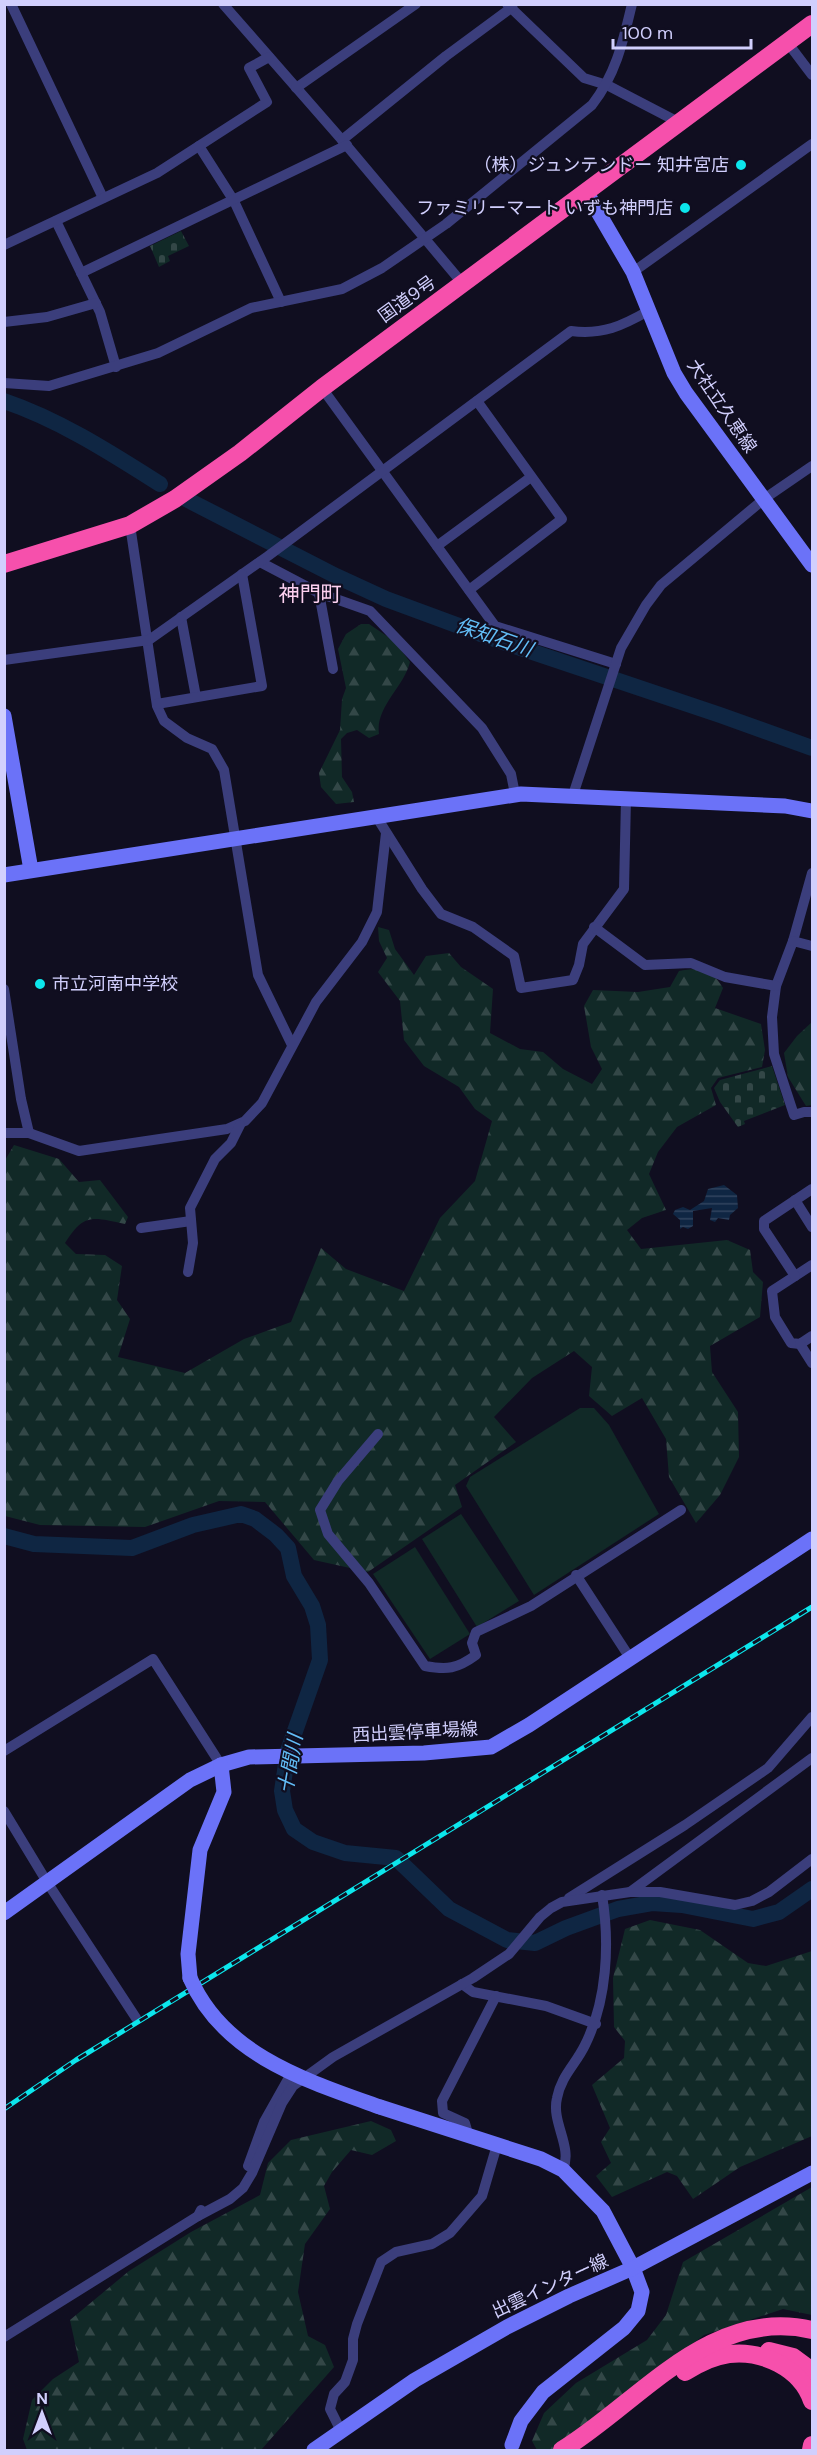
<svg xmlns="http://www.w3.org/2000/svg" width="817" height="2455" font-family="'DM Sans','Noto Sans JP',sans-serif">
<defs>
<pattern id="forest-firs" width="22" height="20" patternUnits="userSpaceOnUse" patternTransform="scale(1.5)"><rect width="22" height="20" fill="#112927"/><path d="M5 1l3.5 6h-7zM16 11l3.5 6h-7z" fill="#334747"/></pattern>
<pattern id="cemetery-stones" width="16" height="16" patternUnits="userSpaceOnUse" patternTransform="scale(1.5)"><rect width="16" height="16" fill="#112927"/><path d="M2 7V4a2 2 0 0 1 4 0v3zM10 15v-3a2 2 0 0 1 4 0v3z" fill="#334747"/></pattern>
<pattern id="water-rules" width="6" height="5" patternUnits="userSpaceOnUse" patternTransform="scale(1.5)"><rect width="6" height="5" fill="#0f2643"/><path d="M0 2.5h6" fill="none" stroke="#31445f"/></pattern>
</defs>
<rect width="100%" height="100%" fill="#100e20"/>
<g fill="#112927">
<path d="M580,1408H594L609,1425L659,1514L534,1595L466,1486L470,1477Z"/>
<path d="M461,1514L519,1601L477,1627L422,1539Z"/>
<path d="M415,1547L470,1634L430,1659L373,1574Z"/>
</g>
<g fill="url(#forest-firs)">
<path d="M361,624H369L394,641L410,662C404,687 375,707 379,734L369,738L357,730L347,733L341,739L342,777L352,792L354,802L336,804L321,787L319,773L340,730L342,699L346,688L338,649L346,634Z"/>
<path d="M378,927L389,930L395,949L414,975L426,956L449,953L461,967L493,989L490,1033L520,1049L543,1052L563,1069L592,1084L602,1069L591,1047L584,1006L593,990L638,992L670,987L679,971C700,967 712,969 723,988L715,1008L761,1024L765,1050L762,1067L718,1078L711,1088L716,1105L677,1127L658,1152L649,1174L666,1210L642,1218L627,1230L641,1249L727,1240L750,1250L753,1272L763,1282L760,1317L710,1346L712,1372L738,1412L739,1457L720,1495L696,1523L669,1477L666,1439L642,1398L612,1416L589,1396L592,1367L574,1351L532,1378L494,1417L516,1442L455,1485L462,1507L368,1572L314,1560L265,1502L219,1501L145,1527L40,1525L5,1516L4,1162L14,1145L59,1159L79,1182L100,1180L128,1217L125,1224C92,1217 84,1213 65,1243L76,1254L105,1255L122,1266L117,1300L130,1319L118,1357L185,1373L244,1339L291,1322L321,1248L346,1269L404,1291L440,1218L475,1181L492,1121L475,1109L459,1087L424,1066L404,1040L400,1001L378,972L387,958L379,941Z"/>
<path d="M812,1022V1105L806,1106L788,1077L784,1053L797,1036Z"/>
<path d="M650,1920L700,1930L748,1963L766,1966L812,1951V2136L740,2167L693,2199L677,2176L667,2172L612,2197L596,2176L611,2163L601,2142L610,2128L592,2085L624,2058L625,2041L614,2027L613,1978L625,1929Z"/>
<path d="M371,2121L391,2130L396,2141L372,2155L351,2150L332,2172L324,2186L330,2209L305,2244L298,2292L308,2336L325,2345L334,2367L261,2450H27L23,2439L32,2400L53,2379L79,2362L70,2320L129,2271L191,2232L260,2195L268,2163L291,2140Z"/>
<path d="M812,2187V2315L783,2309L704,2335L555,2450H537L532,2441L544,2413L576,2383L647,2340L666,2315L683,2262Z"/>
</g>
<g fill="url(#cemetery-stones)">
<path d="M181,231L189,246L168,256L170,261L159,267L150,246Z"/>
<path d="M772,1066L785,1105L744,1121L745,1124L738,1127L720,1102L714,1088L720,1080Z"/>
</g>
<path fill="url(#water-rules)" d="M724,1185L737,1195L738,1208L730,1215L729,1220L718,1218L715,1222L710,1220L712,1208L693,1211V1226L688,1229L683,1227L680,1229V1220L673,1214L675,1210L683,1207L690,1210L704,1201L708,1189Z"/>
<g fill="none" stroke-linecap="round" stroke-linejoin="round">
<g stroke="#0f2643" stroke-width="16">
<path d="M4,401C60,420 111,453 160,484"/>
<path d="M186,499L336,576L386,599L497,640L720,715L812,748"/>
<path d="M4,1536L34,1544L132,1548L193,1525L241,1514L255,1519L276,1535L288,1548L294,1576L312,1606L318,1625L320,1660L288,1751L282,1791L285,1810L294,1829L313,1842L345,1853L396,1858L449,1909L507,1940L535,1943L566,1928L618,1909L652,1903L682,1905L753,1919L779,1912L812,1889"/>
</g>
<g stroke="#3b3e7c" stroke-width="10">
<path d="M11,4L103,198"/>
<path d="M223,4L342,140L463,284"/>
<path d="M507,4L584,78L607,85L680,123"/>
<path d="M787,42L812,75"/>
<path d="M296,88L416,4"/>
<path d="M342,140L446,56L511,8L513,4"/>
<path d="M199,146L234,201L281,302"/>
<path d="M56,221L100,312L116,367"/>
<path d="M4,245L157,173L267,102L249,68L269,57"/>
<path d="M633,272L812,144"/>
<path d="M81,273L347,145"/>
<path d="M4,322L47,317L96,303"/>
<path d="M4,383L49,386L158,353L251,308L342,289L382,268L446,224L592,105C616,74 623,42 632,4"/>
<path d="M322,388L495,626L616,664"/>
<path d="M130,525L157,706L164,721L187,738L212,749L224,770L258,975L292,1045"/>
<path d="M437,546L531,477"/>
<path d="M260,562L319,593L370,611L482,728L511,774L515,794"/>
<path d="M469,590L562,519L477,401"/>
<path d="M319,593L333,669"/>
<path d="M181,617L196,697"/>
<path d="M4,660L149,640L268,556L571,331C603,335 622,326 650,310"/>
<path d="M157,704L262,686L242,574"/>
<path d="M573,795L621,648L646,605L661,585L764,499L812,466"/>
<path d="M376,816L422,889L441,914L473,927L514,956L521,988L573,980L579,965L583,944L624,889L626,799"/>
<path d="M812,873L793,941L776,986L772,1017L774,1054L794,1115L804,1112H812"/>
<path d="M594,927L645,965L691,963L725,977L776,986"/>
<path d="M793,941L812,946"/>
<path d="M4,989L21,1099L29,1133"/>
<path d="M4,1133H29L79,1151L227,1129L245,1121L262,1103L316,1002L362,942L377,912L386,833"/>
<path d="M795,1200L812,1227"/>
<path d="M141,1228L191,1221"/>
<path d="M812,1265L772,1291L775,1317L791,1343L800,1344L812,1336"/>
<path d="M188,1272L193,1243L190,1208L215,1159L231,1143L240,1125"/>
<path d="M795,1276L764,1229V1221L812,1189"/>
<path d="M800,1344L812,1363"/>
<path d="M378,1434L338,1481L320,1510L328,1534L369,1583L425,1666C447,1670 457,1669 476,1655L472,1643L476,1632L531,1606L681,1510"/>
<path d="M576,1575L630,1658"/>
<path d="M4,1751L153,1659L221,1765"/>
<path d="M4,1811L47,1882L136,2018"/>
<path d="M630,1892L812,1758"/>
<path d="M569,1898L685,1825L768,1768L812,1717"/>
<path d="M462,1984L473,1992L546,2006L596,2024"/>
<path d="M469,2137L465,2123L443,2113L442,2101L496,1996"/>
<path d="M248,2166L264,2122L291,2074"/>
<path d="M563,2170C573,2146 551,2123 557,2098C561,2076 576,2064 585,2045C607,2001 610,1944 602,1895"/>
<path d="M198,2216L230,2199L243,2188L252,2173L282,2103L293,2086L333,2057L473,1978L509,1954L540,1917L551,1908L562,1902L630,1892H660L735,1905L752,1901L769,1892L812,1859"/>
<path d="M4,2337L198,2216L201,2210"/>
<path d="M341,2431L330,2409L334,2394L345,2382L353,2360V2339L357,2324L381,2262L396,2252L432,2244L450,2233L482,2196L497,2145"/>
</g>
<g stroke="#6b72f8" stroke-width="15">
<path d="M587,193L633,272L674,373L686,393L812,565"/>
<path d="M4,716L31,870"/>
<path d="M4,875L521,794L785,806L812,811"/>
<path d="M4,1913L190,1780L221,1765L249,1757L424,1753L491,1747L529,1725L812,1539"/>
<path d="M190,1978L188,1954L200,1850L224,1792L221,1765"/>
<path d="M380,2107L541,2159L563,2170L603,2211L633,2268L642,2292L638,2311L624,2328L543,2392L521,2421L512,2445"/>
<path d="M314,2450L415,2380L507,2327L569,2296L633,2268L812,2173"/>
</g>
<g stroke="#f650ac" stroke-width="18">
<path d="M4,564L130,525L175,499L240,453L322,388L812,24"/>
<path d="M769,2351L793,2357L812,2371"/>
<path d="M685,2372C699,2363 713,2356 729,2354C762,2350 801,2368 812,2401"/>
<path d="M562,2450C639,2403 710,2306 812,2330"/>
<path d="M811,2450L812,2445"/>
</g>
<defs>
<path id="rail" d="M4,2109L76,2060L812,1607"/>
</defs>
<use href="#rail" stroke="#0ce6ec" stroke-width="5"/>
<use href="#rail" stroke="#100e20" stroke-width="3" stroke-dasharray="9" stroke-linecap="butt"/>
<path stroke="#6b72f8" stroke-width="15" d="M190,1978C223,2055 307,2081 380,2107"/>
</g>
<g fill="#0ce6ec" stroke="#100e20" stroke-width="2">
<circle cx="741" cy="165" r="6"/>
<circle cx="685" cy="208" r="6"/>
<circle cx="40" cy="984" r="6"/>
</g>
<g text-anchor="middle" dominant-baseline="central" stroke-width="4.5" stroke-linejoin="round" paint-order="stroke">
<g font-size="18" fill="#d1cffd" stroke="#100e20" text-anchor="end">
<text x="729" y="165">（株）ジュンテンドー 知井宮店</text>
<text x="673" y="208">ファミリーマート いずも神門店</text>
<text x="52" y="984" text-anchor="start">市立河南中学校</text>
</g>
<g font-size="18" fill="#d1cffd" stroke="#100e20">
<text transform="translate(407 299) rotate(-36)">国道9号</text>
<text transform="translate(722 406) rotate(56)">大社立久恵線</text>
<text transform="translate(415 1732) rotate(-3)">西出雲停車場線</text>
<text transform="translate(550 2286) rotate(-25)">出雲インター線</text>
</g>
<g font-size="20" font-style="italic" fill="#62bdf7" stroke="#100e20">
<text transform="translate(494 637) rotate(19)">保知石川</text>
<text transform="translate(290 1764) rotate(-80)">十間川</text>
</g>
<g font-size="21" fill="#fdd1f0" stroke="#100e20">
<text x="310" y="594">神門町</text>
</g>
</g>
<rect width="817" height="2455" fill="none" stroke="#d1cffd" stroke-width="12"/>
<g transform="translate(42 2413)" stroke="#100e20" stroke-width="4.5" paint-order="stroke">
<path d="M0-4.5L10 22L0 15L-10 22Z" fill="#d1cffd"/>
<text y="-9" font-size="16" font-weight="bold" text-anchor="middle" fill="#d1cffd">N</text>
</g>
<path d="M613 39v9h138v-9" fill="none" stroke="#d1cffd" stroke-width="3"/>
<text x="622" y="39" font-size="18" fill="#d1cffd" stroke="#100e20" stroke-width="4.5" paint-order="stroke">100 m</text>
</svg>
